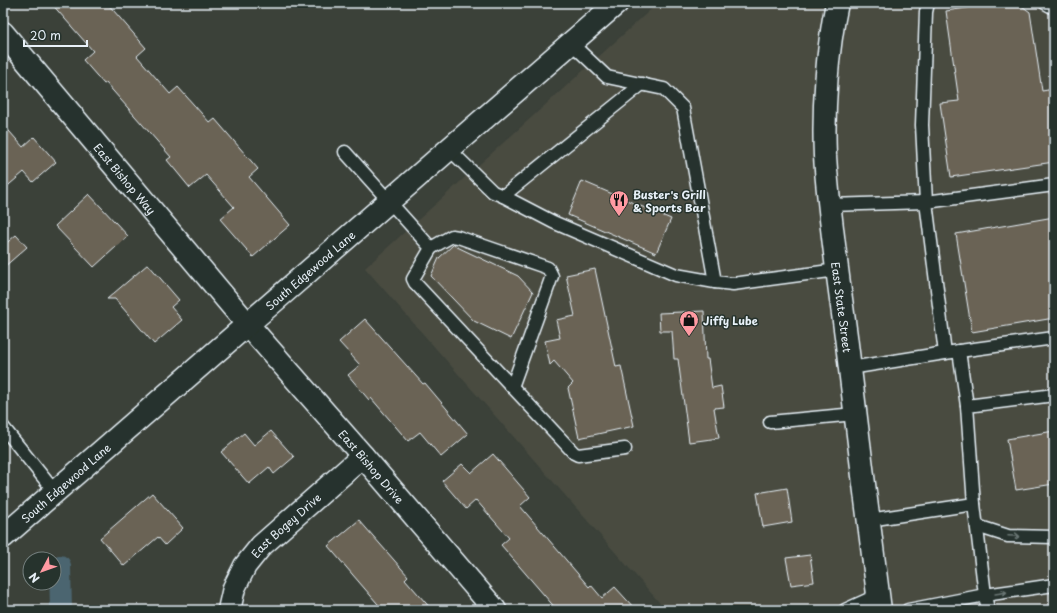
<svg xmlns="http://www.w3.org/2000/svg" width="1057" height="613" font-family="'Playpen Sans',sans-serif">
<rect width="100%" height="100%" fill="#3b4139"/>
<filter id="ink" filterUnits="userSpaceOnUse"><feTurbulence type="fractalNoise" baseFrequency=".025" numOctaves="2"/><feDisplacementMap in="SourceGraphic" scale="8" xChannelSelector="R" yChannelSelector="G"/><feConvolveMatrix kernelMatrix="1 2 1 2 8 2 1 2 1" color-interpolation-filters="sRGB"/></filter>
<g filter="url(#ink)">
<path fill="#494b41" d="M658,3H1054V610H666L365,268Z"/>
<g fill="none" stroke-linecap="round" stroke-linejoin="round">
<path stroke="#4b6570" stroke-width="22" d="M60,566L61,610"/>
</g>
<g fill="#6b6354" stroke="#e8f1f8">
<path d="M51,3H107L146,48L137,56L170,94L178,87L210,123L215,119L258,169L249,177L290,225L253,257L220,219L234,207L206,175L190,188L167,160L171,157L106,83L104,84L83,60L93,51Z"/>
<path d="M1000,3H1018L1030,12L1042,91L1054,89V162L951,177L940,103L959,101L946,11Z"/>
<path d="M3,124L23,147L34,137L56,162L33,182L24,172L3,190Z"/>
<path d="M582,181L671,219L656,253L568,215Z"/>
<path d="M89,194L128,236L94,267L55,226Z"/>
<path d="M1054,217V318L972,332L956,234Z"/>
<path d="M16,235L27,247L3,268V246Z"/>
<path d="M453,245L518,276L533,292L511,339L474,321L431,276L439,258Z"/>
<path d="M148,264L179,300L171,307L182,320L154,344L115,299H107Z"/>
<path d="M595,269L616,367L621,366L634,426L579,438L568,388L573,383L554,361L550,365L545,341L560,338L556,320L575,316L566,275Z"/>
<path d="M704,311L706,359H708L712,388L721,386L724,407L714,408L719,438L689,442L678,359H674L672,331H660L659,313Z"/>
<path d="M365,319L423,384L425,383L468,434L441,457L420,432L408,441L371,398L369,400L348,375L360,365L339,342Z"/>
<path d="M271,431L294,457L274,474L269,467L249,484L221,452L244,433L254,445Z"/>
<path d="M1054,431V484L1016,490L1007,439Z"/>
<path d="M493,454L530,497L520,506L589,587L591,585L602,598L615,587L636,610H557L501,545L509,538L476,500L466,509L442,481L462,464L471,473Z"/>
<path d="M787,488L792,522L763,527L757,493Z"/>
<path d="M152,493L183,528L165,545L158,537L124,566L100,538Z"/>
<path d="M359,520L408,576L405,579L432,610H383L328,546Z"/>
<path d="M810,555L814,582L791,585L786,558Z"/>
</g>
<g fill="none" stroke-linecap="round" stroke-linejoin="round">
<defs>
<g id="service">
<path d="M1045,3L1054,8"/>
<path d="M571,43L607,77L664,89L683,108L715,282L733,284L837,270"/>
<path d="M449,149L493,192L503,196L642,84"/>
<path d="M345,152L431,248L413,279L415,283L574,453L578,455L625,449"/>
<path d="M1054,185L926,202L945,353L1054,338"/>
<path d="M503,196L553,222L676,275L715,282"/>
<path d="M830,205L926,202L922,125L926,12L928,3"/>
<path d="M431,248L452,236L458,237L548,268L552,276L512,387"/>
<path d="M959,351L967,406"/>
<path d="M850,368L945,353"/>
<path d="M770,422L855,414"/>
<path d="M3,427L55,492"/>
<path d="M974,504L985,595L988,610"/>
<path d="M869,520L974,504L967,406L1054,395"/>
<path d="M977,526L1008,536L1054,537"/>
<path d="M845,610L878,595"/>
<path d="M908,610L985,595L1054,585"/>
</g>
<g id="minor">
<path id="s1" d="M3,33L248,325L363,456L495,610"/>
<path id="s2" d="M229,610L234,588L245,566L261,546L363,456"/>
</g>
<g id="tertiary">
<path id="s3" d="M3,537L617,3"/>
</g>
<g id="secondary">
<path id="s4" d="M837,3C827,50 823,108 825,156C829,216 838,276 846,336C857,427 868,519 880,610"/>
</g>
</defs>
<use href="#service" stroke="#e8f1f8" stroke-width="15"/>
<use href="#minor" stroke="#e8f1f8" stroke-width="25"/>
<use href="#tertiary" stroke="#e8f1f8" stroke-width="25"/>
<use href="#secondary" stroke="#e8f1f8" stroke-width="25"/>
<use href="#service" stroke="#26332d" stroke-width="12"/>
<use href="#minor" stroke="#26332d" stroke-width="22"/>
<use href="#tertiary" stroke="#26332d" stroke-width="22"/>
<use href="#secondary" stroke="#26332d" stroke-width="22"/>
</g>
<defs><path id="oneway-shaft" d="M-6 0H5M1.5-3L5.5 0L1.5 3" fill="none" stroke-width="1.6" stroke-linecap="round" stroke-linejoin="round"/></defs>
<g stroke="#6a7674">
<use href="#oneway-shaft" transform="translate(1014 536) rotate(3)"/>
<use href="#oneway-shaft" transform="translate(1001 593) rotate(-9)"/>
</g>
</g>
<defs>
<symbol id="restaurant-pin" viewBox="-11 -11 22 30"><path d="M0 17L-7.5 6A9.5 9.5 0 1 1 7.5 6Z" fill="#ff9aa2" stroke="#26332d"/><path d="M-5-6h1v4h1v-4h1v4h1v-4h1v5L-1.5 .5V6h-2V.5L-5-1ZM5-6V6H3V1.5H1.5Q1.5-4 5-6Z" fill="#111"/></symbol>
<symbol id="shop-pin" viewBox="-11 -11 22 30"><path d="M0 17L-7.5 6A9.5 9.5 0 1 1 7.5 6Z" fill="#ff9aa2" stroke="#26332d"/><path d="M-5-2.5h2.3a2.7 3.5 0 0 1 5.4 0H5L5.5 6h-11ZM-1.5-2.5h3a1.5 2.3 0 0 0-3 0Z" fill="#111"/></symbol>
</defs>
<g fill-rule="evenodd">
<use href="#restaurant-pin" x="608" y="189" width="22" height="30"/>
<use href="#shop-pin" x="678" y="309" width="22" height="30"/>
</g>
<g text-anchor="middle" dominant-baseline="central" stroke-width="3" stroke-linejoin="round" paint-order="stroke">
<g font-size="11" fill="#e8f1f8" stroke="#26332d">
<text stroke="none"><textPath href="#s1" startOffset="190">East Bishop Way</textPath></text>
<text stroke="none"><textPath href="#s3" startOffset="407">South Edgewood Lane</textPath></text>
<text stroke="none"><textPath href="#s4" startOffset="306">East State Street</textPath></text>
<text stroke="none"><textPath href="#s1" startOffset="569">East Bishop Drive</textPath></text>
<text stroke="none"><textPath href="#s3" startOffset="83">South Edgewood Lane</textPath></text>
<text stroke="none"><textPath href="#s2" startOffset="105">East Bogey Drive</textPath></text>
</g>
<g font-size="11" font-weight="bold" fill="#e8f1f8" stroke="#26332d" text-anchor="start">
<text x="633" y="194">Buster's Grill<tspan x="633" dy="13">&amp; Sports Bar</tspan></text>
<text x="703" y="320">Jiffy Lube</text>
</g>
</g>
<rect width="1057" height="613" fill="none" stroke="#26332d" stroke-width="16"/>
<rect x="8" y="8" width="1041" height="597" fill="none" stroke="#e8f1f8" stroke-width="1.5" filter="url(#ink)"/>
<g transform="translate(42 571) rotate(229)"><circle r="19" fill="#26332d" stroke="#747f7e"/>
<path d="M0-3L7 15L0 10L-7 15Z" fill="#ff9aa2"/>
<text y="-6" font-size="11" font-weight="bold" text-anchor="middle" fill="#e8f1f8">N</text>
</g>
<path d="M24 40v6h63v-6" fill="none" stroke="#e8f1f8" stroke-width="2"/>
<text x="30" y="40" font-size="12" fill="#e8f1f8" stroke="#26332d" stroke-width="3" paint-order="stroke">20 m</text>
</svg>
